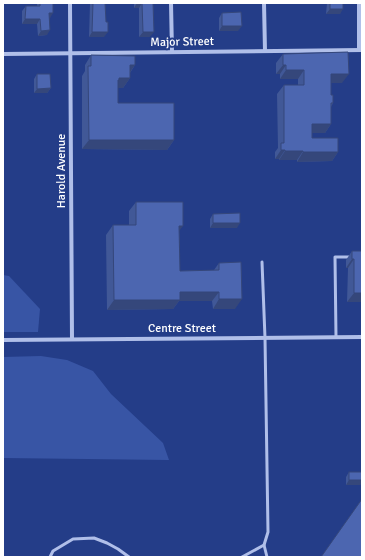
<svg xmlns="http://www.w3.org/2000/svg" width="365" height="560" font-family="Signika,sans-serif">
<rect width="100%" height="100%" fill="#243d88"/>
<g fill="#3855a5">
<path d="M3,275L9,276L40,309L38,332H3Z"/>
<path d="M41,356L67,360L93,371L111,394L163,443L169,460L3,458V357Z"/>
</g>
<g fill="none" stroke-linecap="round" stroke-linejoin="round">
<g stroke="#b0bfe9" stroke-width="3">
<path d="M336,337L335,257H350"/>
<path d="M264,545L267,557"/>
<path d="M50,557L53,551L73,539L94,538L107,543L118,549L129,557"/>
<path d="M242,557L264,545L268,532L265,338L262,262"/>
</g>
<g stroke="#b0bfe9" stroke-width="4">
<path d="M70,3L72,339"/>
<path d="M171,3L172,52"/>
<path d="M264,3L265,51"/>
<path d="M359,3V50"/>
<path d="M3,54L362,50"/>
<path d="M3,340L362,337"/>
</g>
</g>
<g fill="#415897">
<path d="M37,3H53L50,18H49L47,35L38,36L37,24H22V11L26,6H37Z"/>
<path d="M90,3H105L106,22L104,37H89Z"/>
<path d="M134,3H153L150,37H139V8H134Z"/>
<path d="M327,3H343L340,14H326Z"/>
<path d="M222,13L238,31H219V18Z"/>
<path d="M283,54L342,83H331V95L333,103L331,107V124L325,133H312V138L338,152L332,161L297,162V160H279V159H275V152L278,148L277,94L284,85H298V79H280V74H276V63Z"/>
<path d="M91,55L135,65L130,73V78L123,88H118V103L174,140L167,150L82,149V76L85,71V65Z"/>
<path d="M37,74L51,88L47,93H34V79Z"/>
<path d="M136,202L179,231L180,271L214,270L219,263L235,309H213L212,301H179L173,309L107,310L106,235L113,225H129V211Z"/>
<path d="M213,214L237,228H210V219Z"/>
<path d="M352,251H362V302H347L348,268H346V260Z"/>
<path d="M349,472H362V482L360,485H346V477Z"/>
</g>
<g fill="#35477b">
<path d="M137,3H142L139,8H134Z"/>
<path d="M330,9H343L340,14H326Z"/>
<path d="M49,13H53L50,18H46Z"/>
<path d="M25,19H40L37,24H22Z"/>
<path d="M222,26H242L238,31H219Z"/>
<path d="M50,30L47,35L38,36L41,31Z"/>
<path d="M92,32H108L104,37H89Z"/>
<path d="M143,32H154L150,37H139Z"/>
<path d="M130,65H135L128,75Z"/>
<path d="M283,65H286L280,74H276Z"/>
<path d="M286,70H304L298,79H280Z"/>
<path d="M331,74H349L342,83H324Z"/>
<path d="M119,78H130L123,88H113Z"/>
<path d="M51,88L47,93H34L37,89Z"/>
<path d="M312,124H331L325,133H305Z"/>
<path d="M89,140H174L167,150L82,149Z"/>
<path d="M281,150H285L279,159H275Z"/>
<path d="M285,151H303L297,160H279Z"/>
<path d="M303,152H338L332,161L297,162Z"/>
<path d="M213,223H240L237,228H210Z"/>
<path d="M179,226H183L176,235Z"/>
<path d="M352,259H354L348,268H346Z"/>
<path d="M180,292H219L212,301H179L173,309L107,310L114,300Z"/>
<path d="M354,293H362V302H347Z"/>
<path d="M219,299H242L235,309H213Z"/>
<path d="M349,480H362V482L360,485H346Z"/>
</g>
<g fill="#4c66b0" stroke="#35477b">
<path d="M40,3H53V13H49L50,30L41,31L40,19H25L26,6H40Z"/>
<path d="M93,3H105L106,22H108V32H92Z"/>
<path d="M137,3H153L154,32H143L142,3Z"/>
<rect x="330" y="3" width="13" height="6"/>
<path d="M241,12L242,26H222V13Z"/>
<path d="M348,52L349,74H331V95H333V103H331V124H312V138H338V152H303V151H285V150H281V143H284V85H304V70H286V65H283V54Z"/>
<path d="M91,55L135,56V65H130V78H119V80H118V103H174V140H89L88,66H91Z"/>
<path d="M37,74H50L51,88L37,89Z"/>
<path d="M136,202H183V226H179L180,271L219,270V263L241,262L242,299H219V292H180V300H114L113,225H136Z"/>
<path d="M240,213V223H213V214Z"/>
<path d="M352,251H362V293H354V259H352Z"/>
<rect x="349" y="472" width="13" height="8"/>
<path d="M362,499V557H321Z"/>
</g>
<g text-anchor="middle" dominant-baseline="central" stroke-width="4" stroke-linejoin="round" paint-order="stroke">
<g font-size="12" fill="#fff" stroke="#243d88">
<text transform="translate(182 42) rotate(-1)">Major Street</text>
<text transform="translate(61 171) rotate(-90)">Harold Avenue</text>
<text x="182" y="328">Centre Street</text>
</g>
</g>
<rect width="365" height="560" fill="none" stroke="#ffffff" stroke-width="8"/>
</svg>
